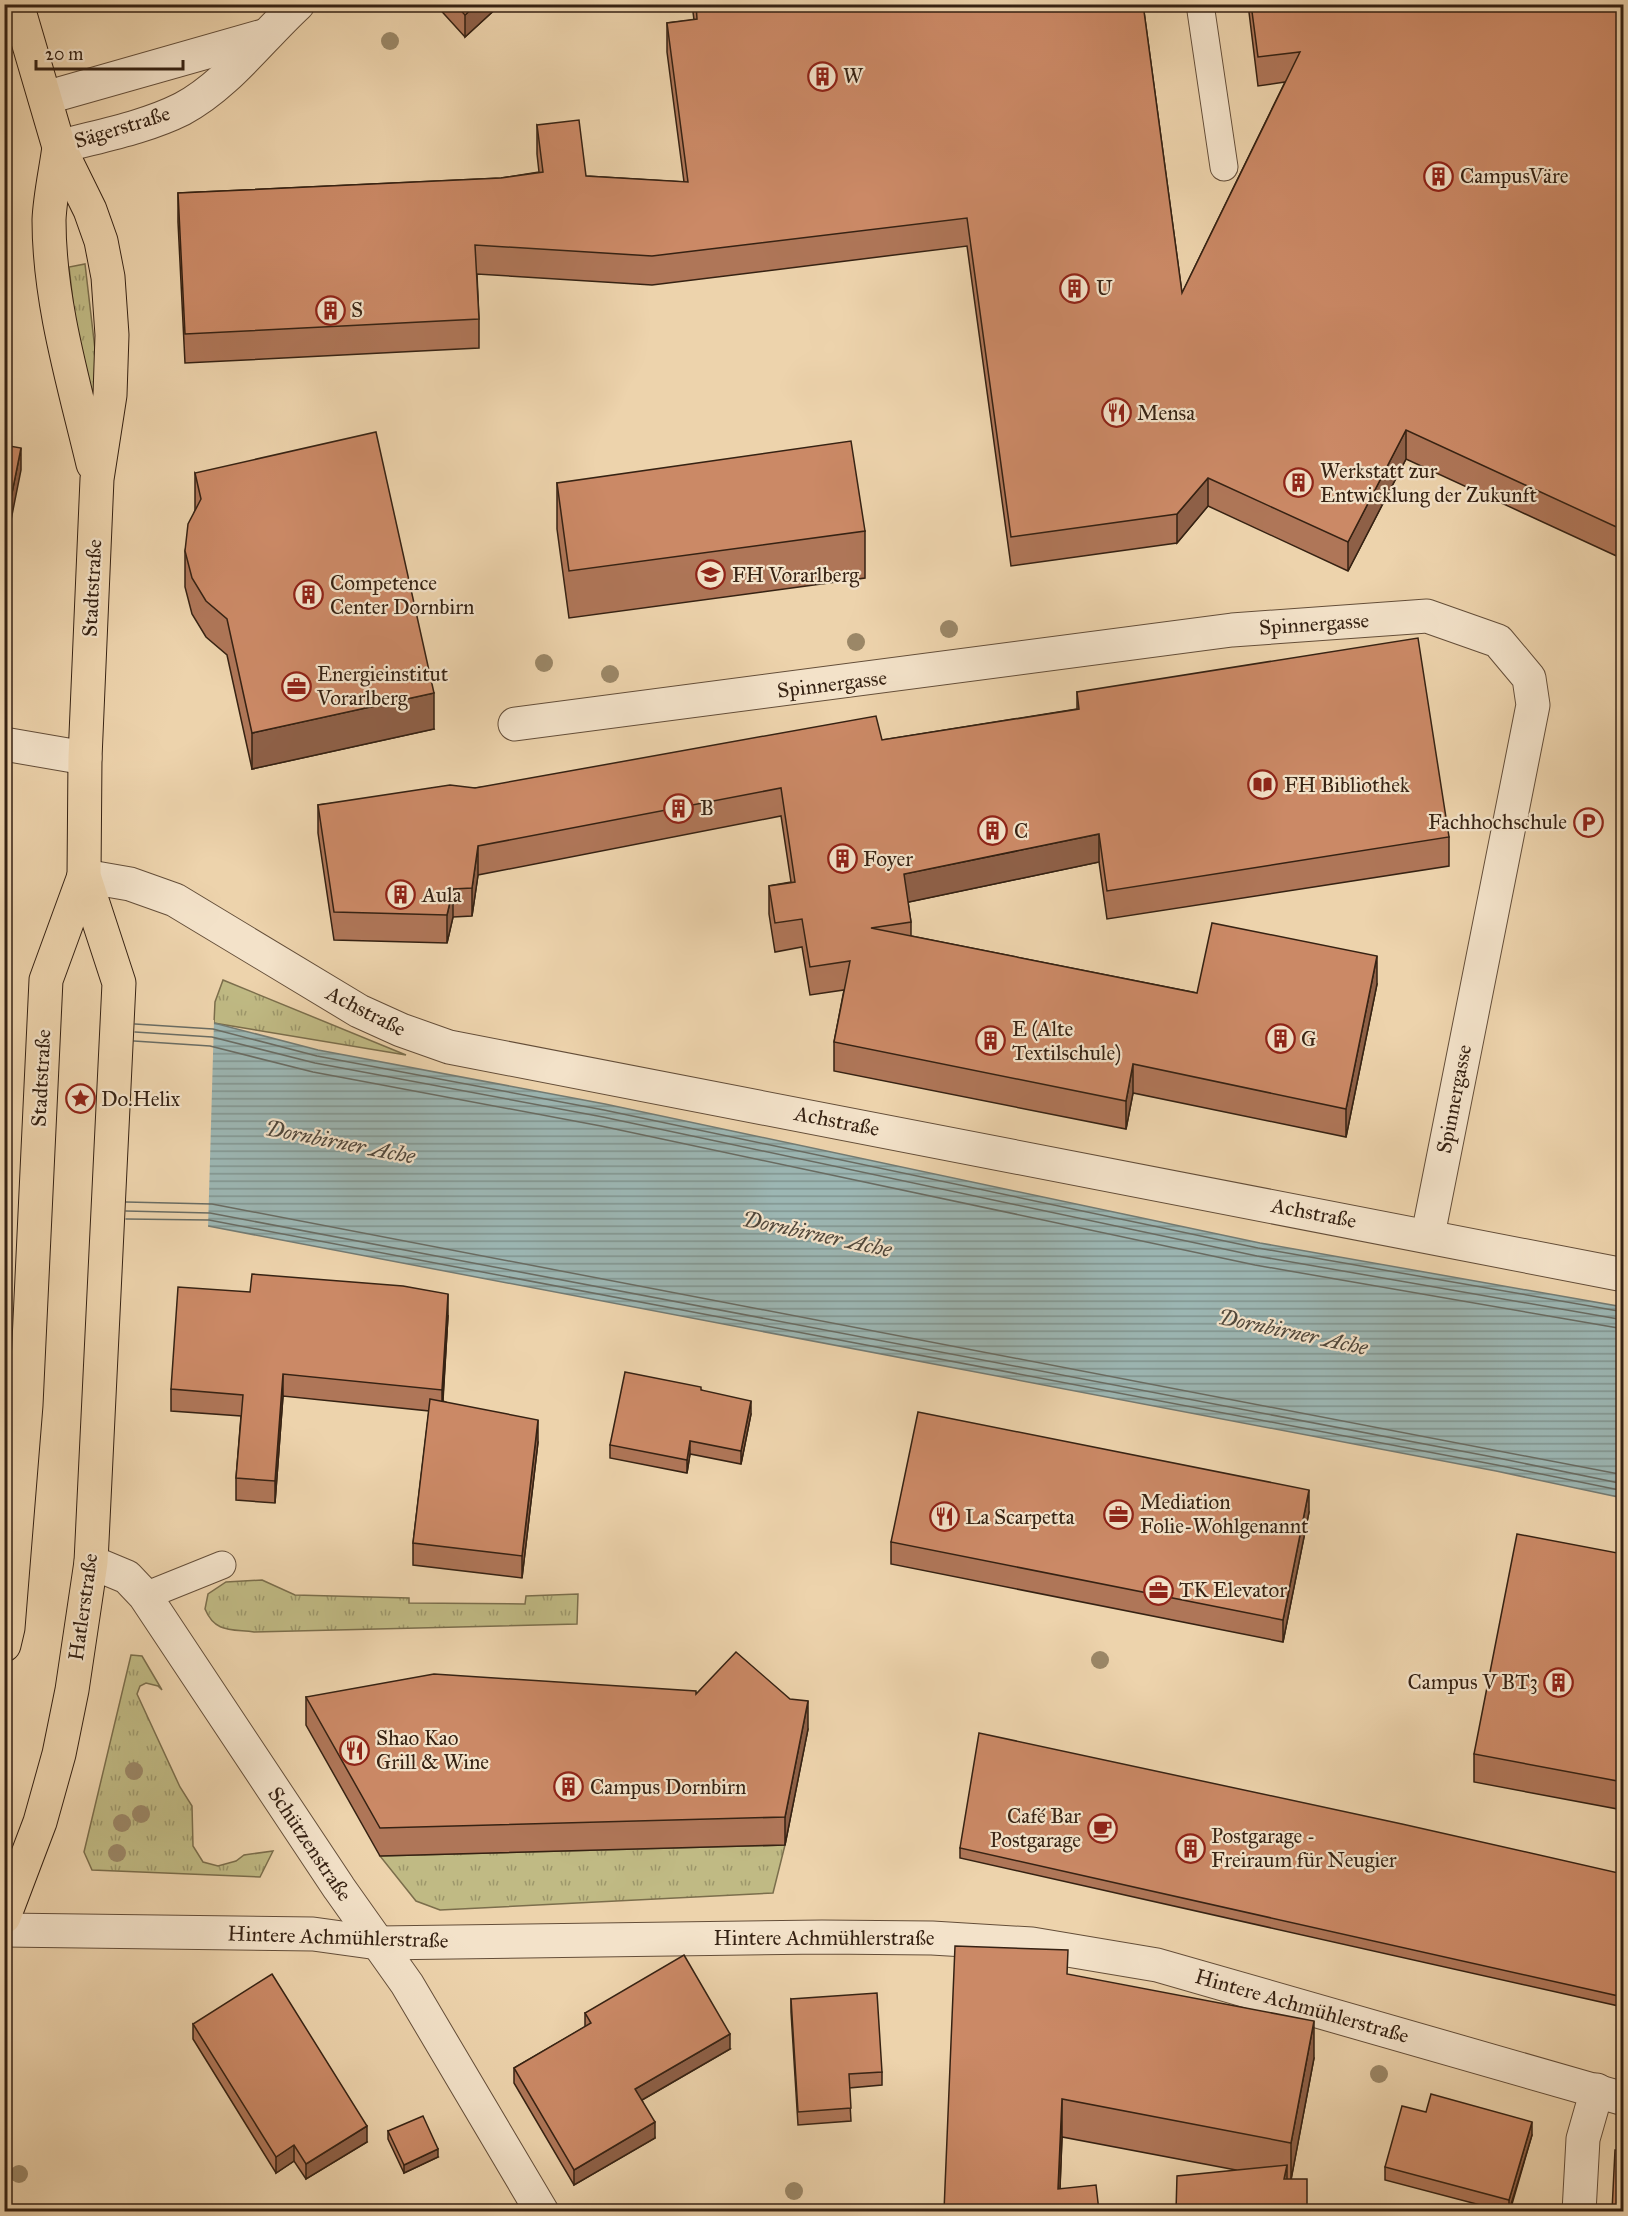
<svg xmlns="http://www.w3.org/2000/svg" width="1628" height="2216" font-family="'IM FELL Great Primer',serif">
<defs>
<pattern id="grass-tufts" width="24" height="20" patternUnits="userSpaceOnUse" patternTransform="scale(1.5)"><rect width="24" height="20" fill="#c0ba84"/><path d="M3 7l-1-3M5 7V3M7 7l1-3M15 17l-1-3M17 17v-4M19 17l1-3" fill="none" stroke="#9d976b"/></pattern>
<pattern id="water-rules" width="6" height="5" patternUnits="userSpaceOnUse" patternTransform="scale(1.5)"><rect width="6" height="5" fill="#9cb6b3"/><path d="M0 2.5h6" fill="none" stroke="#809490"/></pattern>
</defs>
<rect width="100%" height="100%" fill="#edd3ac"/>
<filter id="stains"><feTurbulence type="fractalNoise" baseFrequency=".00333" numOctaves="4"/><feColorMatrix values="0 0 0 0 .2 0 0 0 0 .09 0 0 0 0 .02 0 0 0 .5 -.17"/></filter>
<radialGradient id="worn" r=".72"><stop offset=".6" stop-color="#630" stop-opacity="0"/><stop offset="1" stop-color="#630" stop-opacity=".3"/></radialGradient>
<g fill="url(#grass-tufts)" stroke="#7b6e4c" stroke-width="1.5">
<path d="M85,264L100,392L94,394L80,363L69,267Z"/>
<path d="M223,980L406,1055L214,1023L215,1002Z"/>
<path d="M262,1580L295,1595L409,1598V1603L525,1604L526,1596L578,1594L577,1624L254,1632C231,1629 215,1633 205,1609L208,1594L226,1582Z"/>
<path d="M131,1655L142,1656L162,1690L158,1686L146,1683L140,1686L137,1694L180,1787L192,1806L193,1846L203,1862L218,1866L236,1861L244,1855L273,1851L260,1877L92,1870L84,1852Z"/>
<path d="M785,1845L773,1893L440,1910L416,1901L380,1856Z"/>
</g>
<path fill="url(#water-rules)" stroke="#737b73" stroke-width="1.5" d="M4,1010L214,1023L318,1050L605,1104L1260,1243L1623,1307V1498L1496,1471L208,1226L5,1224Z"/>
<path fill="#edd3ac" d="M4,1007L214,1020L208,1229L4,1227Z"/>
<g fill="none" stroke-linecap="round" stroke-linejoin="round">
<g stroke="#696c63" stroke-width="1.5">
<path d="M135,1024L213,1029L317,1056L604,1110L1258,1248L1624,1312"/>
<path d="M135,1032L212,1037L315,1063L603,1117L1257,1256L1624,1320"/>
<path d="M134,1041L210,1046L313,1072L601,1126L1255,1265L1624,1329"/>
<path d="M126,1202L212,1204L1624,1475"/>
<path d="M126,1211L210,1213L1498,1458L1624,1484"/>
<path d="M126,1219L209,1220L1497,1465L1624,1491"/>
</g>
<defs>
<g id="service">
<path d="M1200,4L1224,167"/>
<path d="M145,1596L222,1565"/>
</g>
<g id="minor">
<path d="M515,724L1232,630L1427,616L1498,641L1529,678L1533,705L1428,1235"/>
<path d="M1579,2212L1583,2139L1597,2090"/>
</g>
<g id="tertiary">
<path d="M45,98L263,36"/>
<path d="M59,147C99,136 144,128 182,109C227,85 261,38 298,4"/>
<path d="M4,744L85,758"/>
<path d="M84,876L130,884L175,900L359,1011L401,1030L449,1047L1624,1275"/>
<path d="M91,1562L127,1577L145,1596L339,1888L407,1984L542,2212"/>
<path d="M4,1930L313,1934L378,1943L822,1937L932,1938L1032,1944L1157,1965L1624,2099"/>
</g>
<g id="primary">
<path d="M59,147C56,170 50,196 49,220C49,302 74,384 93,464"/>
<path d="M4,1645L8,1628L26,1405L46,980L84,876"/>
<path d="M4,1917L40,1822L59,1754L72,1690L91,1562L119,983L84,876L85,758L97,479L110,395L112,335L108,277L101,241L90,210L59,147L17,4"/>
</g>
</defs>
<use href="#service" stroke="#644e39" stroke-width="29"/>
<use href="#minor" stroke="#644e39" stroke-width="35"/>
<use href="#tertiary" stroke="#644e39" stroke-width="35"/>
<use href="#primary" stroke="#362213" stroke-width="35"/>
<use href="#service" stroke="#f3e2c9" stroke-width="27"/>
<use href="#minor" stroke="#f3e2c9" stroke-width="33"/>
<use href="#tertiary" stroke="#f3e2c9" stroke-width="33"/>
<use href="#primary" stroke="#edd3ac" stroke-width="33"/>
</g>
<g fill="#9b8767">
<circle cx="390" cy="41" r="9"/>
<circle cx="949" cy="629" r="9"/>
<circle cx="856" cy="642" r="9"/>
<circle cx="544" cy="663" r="9"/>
<circle cx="610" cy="674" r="9"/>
<circle cx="1100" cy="1660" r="9"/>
<circle cx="134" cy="1771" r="9"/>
<circle cx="141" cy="1814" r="9"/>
<circle cx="122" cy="1823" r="9"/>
<circle cx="117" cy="1853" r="9"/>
<circle cx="1379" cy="2074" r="9"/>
<circle cx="19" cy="2174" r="9"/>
<circle cx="794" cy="2191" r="9"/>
</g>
<g fill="#af7658" stroke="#362213" stroke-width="1.5">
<path d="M435,4H501L465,37Z"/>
<path d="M692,4H1143L1182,293L1285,82L1258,86L1248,4H1623V559L1406,459L1348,571L1208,506L1177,543L1011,566L967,246L652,285L477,274L479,319V348L185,363L178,222V193L501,178L539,172L537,154V125L586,176L684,182L667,52V23L694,20Z"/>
<path d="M195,473L434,729L252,769L227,655L206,637L192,614L185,587V551L195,510Z"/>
<path d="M557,483L865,531V578L569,618L557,529Z"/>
<path d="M1077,692L1449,837V866L1107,919L1099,862L908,902L911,922V936L1197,993L1377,984L1346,1137L1133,1093L1126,1129L834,1071V1042L844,990L810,995L802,947L775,952L769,914V886L791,882L781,816L478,875L472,916L453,917L447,943L334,940L318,833V805L475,788L882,740L1077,709Z"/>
<path d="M448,1316L443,1401L538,1442L522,1578L413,1565V1543L429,1411L283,1396L275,1503L236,1500V1478L241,1416L171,1411V1389Z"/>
<path d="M701,1390L751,1414L741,1464L690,1454L687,1473L610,1458V1445Z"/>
<path d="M1309,1512L1283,1642L891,1564V1542Z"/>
<path d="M1623,1554V1810L1474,1782V1754Z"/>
<path d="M696,1694L808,1729L785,1845L380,1856L306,1725V1697Z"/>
<path d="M960,1848L1623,1874V2007L960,1858Z"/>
<path d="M1068,1975L1314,2058L1291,2179L1307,2211L1236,2170L1062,2137L1060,2189L944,2211Z"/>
<path d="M791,1999L882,2072V2085L849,2088L851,2121L798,2125L791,2012Z"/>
<path d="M585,2013L730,2049L642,2100L655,2138L574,2185L514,2083V2068L585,2027Z"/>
<path d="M193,2024L367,2142L306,2179L294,2161L276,2173L193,2039Z"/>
<path d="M1426,2112L1532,2135L1510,2211H1503L1385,2180V2167Z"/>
<path d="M388,2131L438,2157L404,2173L388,2139Z"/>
</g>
<g fill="#8e6047" stroke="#362213" stroke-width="1.5">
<path d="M477,4H501L465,37V15Z"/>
<path d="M1406,430V459L1348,571V542Z"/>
<path d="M21,448V470L4,555V533Z"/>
<path d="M1208,478V506L1177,543V514Z"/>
<path d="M434,693V729L252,769V733Z"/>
<path d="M1099,834V862L904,903V874Z"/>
<path d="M478,846V875L472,916V888Z"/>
<path d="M453,889V917L447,943V915Z"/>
<path d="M1377,956V984L1346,1137V1109Z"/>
<path d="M1133,1064V1093L1126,1129V1101Z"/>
<path d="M448,1294V1316L442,1412V1390Z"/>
<path d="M283,1374V1396L275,1503V1481Z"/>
<path d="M751,1401V1414L741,1464V1451Z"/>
<path d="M538,1420V1442L522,1578V1556Z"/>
<path d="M690,1441V1454L687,1473V1460Z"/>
<path d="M1309,1490V1512L1283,1642V1620Z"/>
<path d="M808,1701V1729L785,1845V1817Z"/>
<path d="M1314,2021V2058L1291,2180V2143Z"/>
<path d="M730,2034V2049L635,2104V2089Z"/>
<path d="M1062,2099V2137L1059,2211L1058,2189Z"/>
<path d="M655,2122V2138L574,2185V2170Z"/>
<path d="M1532,2122V2135L1509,2211V2200Z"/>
<path d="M367,2126V2142L306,2179V2164Z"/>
<path d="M294,2145V2161L276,2173V2157Z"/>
<path d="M438,2149V2157L404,2173V2165Z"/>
<path d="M1287,2165V2202L1284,2179Z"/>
</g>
<g fill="#cb8966" stroke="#362213" stroke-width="1.5">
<path d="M455,4H477L465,15Z"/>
<path d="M696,4H1143L1182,293L1300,52L1258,57L1251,4H1623V530L1406,430L1348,542L1208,478L1177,514L1011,537L967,218L652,256L475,245L479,319L185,334L178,193L501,178L543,172L537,125L579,120L586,176L688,182L667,23L697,19Z"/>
<path d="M376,432L434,693L252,733L227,619L206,601L192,578L185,551L188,524L201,499L195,473Z"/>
<path d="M851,441L865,531L569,571L557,483Z"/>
<path d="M4,445L21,448L4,533Z"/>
<path d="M1418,638L1449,837L1107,891L1099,834L904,874L911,922L871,928L1197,993L1212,923L1377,956L1346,1109L1133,1064L1126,1101L834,1042L850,961L810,967L802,919L775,923L769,886L795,882L781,788L478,846L472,888L453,889L447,915L334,912L318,805L450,785L475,788L876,716L882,740L1079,709L1077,692Z"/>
<path d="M252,1274L403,1286L448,1294L442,1390L283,1374L275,1481L236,1478L243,1395L171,1389L178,1287L250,1292Z"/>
<path d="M625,1372L701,1387V1390L751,1401L741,1451L690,1441L687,1460L610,1445Z"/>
<path d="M430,1399L538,1420L522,1556L413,1543Z"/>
<path d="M918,1412L1309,1490L1283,1620L891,1542Z"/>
<path d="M1517,1534L1623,1554V1782L1474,1754Z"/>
<path d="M736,1652L790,1699L808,1701L785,1817L380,1828L306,1697L434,1674L696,1691V1694Z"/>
<path d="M979,1733L1402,1824L1623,1874V1997L960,1848Z"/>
<path d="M955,1946L1068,1950L1067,1974L1314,2021L1291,2143L1062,2099L1058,2189L1096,2185L1099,2211H944Z"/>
<path d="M684,1955L730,2034L635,2089L655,2122L574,2170L514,2068L591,2023L585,2013Z"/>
<path d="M272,1974L367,2126L306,2164L294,2145L276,2157L193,2024Z"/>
<path d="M877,1993L882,2072L849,2074L851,2108L798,2112L791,1999Z"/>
<path d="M1431,2094L1532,2122L1509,2200L1385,2167L1402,2106L1426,2112Z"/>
<path d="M423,2116L438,2149L404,2165L388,2131Z"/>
<path d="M1615,2150L1623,2151V2211H1612Z"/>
<path d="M1287,2165L1284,2179H1307V2211H1176L1177,2176Z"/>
</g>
<defs>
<symbol id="building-ring" viewBox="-11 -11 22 22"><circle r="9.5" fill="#f3e2c9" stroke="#8f2418" stroke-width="1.5"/><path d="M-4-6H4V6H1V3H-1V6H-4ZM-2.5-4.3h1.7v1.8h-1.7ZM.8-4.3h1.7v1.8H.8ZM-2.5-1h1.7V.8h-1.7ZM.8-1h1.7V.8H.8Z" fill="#8f2418"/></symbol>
<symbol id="restaurant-ring" viewBox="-11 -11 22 22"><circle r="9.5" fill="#f3e2c9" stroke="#8f2418" stroke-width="1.5"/><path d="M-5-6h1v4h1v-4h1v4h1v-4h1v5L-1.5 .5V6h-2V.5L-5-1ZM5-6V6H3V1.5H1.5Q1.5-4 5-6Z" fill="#8f2418"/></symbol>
<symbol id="university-ring" viewBox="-11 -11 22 22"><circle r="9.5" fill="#f3e2c9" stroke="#8f2418" stroke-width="1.5"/><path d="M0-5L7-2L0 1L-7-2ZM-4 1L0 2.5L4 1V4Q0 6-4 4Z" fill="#8f2418"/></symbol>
<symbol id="office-ring" viewBox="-11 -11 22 22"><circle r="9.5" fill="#f3e2c9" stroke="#8f2418" stroke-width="1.5"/><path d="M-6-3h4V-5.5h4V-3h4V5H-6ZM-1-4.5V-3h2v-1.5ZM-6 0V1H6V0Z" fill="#8f2418"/></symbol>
<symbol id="library-ring" viewBox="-11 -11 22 22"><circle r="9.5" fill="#f3e2c9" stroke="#8f2418" stroke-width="1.5"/><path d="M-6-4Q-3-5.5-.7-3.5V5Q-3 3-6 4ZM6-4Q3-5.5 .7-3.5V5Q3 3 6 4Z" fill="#8f2418"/></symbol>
<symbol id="parking-ring" viewBox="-11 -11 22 22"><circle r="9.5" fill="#f3e2c9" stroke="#8f2418" stroke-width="1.5"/><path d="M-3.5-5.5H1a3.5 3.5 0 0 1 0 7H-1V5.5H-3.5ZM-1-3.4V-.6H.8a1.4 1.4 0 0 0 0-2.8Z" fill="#8f2418"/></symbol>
<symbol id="sight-ring" viewBox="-11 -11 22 22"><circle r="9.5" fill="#f3e2c9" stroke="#8f2418" stroke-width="1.5"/><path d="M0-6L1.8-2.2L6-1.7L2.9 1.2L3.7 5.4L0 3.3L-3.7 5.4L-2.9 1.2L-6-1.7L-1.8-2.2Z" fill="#8f2418"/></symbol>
<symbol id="cafe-ring" viewBox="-11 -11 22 22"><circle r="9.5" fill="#f3e2c9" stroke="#8f2418" stroke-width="1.5"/><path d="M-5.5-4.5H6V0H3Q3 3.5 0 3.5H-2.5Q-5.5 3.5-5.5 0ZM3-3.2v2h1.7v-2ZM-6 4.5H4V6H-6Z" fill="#8f2418"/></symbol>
</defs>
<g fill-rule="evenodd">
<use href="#building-ring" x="806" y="60" width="33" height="33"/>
<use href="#building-ring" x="1422" y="160" width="33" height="33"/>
<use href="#building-ring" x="1058" y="272" width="33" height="33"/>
<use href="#building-ring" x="314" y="294" width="33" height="33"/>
<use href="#restaurant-ring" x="1100" y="396" width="33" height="33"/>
<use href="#building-ring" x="1282" y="466" width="33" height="33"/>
<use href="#university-ring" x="694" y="558" width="33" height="33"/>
<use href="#building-ring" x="292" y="578" width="33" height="33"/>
<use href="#office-ring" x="280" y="670" width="33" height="33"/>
<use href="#library-ring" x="1246" y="768" width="33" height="33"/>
<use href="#building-ring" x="662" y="792" width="33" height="33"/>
<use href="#parking-ring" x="1572" y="806" width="33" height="33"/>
<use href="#building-ring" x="976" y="814" width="33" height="33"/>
<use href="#building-ring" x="826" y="842" width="33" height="33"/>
<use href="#building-ring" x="384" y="878" width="33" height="33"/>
<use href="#building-ring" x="1264" y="1022" width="33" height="33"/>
<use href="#building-ring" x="974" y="1024" width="33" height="33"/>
<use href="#sight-ring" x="64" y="1082" width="33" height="33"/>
<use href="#office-ring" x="1102" y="1498" width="33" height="33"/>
<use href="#restaurant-ring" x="928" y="1500" width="33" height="33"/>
<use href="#office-ring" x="1142" y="1574" width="33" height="33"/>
<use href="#building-ring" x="1542" y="1666" width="33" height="33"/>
<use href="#restaurant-ring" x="338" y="1734" width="33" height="33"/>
<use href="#building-ring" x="552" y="1770" width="33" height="33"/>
<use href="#cafe-ring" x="1086" y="1812" width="33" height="33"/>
<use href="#building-ring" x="1174" y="1832" width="33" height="33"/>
</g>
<g text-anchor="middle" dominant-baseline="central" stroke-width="4.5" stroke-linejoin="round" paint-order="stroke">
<g font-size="21" fill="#362213" stroke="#f3e2c9" text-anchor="start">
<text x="843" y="76">W</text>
<text x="1460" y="176">CampusVäre</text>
<text x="1096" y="288">U</text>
<text x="351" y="310">S</text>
<text x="1137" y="413">Mensa</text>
<text x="1320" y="471">Werkstatt zur<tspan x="1320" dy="24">Entwicklung der Zukunft</tspan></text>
<text x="732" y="575">FH Vorarlberg</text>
<text x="330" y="583">Competence<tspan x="330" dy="24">Center Dornbirn</tspan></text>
<text x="317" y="674">Energieinstitut<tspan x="317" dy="24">Vorarlberg</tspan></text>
<text x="1284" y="785">FH Bibliothek</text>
<text x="700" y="808">B</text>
<text x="1567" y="822" text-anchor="end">Fachhochschule</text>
<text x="1014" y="831">C</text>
<text x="863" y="859">Foyer</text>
<text x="422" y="895">Aula</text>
<text x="1012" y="1029">E (Alte<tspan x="1012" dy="24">Textilschule)</tspan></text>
<text x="1301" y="1039">G</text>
<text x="101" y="1099">Do.Helix</text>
<text x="1140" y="1502">Mediation<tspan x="1140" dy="24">Folie-Wohlgenannt</tspan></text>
<text x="965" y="1517">La Scarpetta</text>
<text x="1179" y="1590">TK Elevator</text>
<text x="1538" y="1682" text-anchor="end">Campus V BT3</text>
<text x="376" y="1738">Shao Kao<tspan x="376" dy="24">Grill &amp; Wine</tspan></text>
<text x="590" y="1787">Campus Dornbirn</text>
<text x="1081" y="1816" text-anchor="end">Café Bar<tspan x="1081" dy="24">Postgarage</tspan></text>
<text x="1211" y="1836">Postgarage -<tspan x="1211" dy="24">Freiraum für Neugier</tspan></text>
</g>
<g font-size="21" fill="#362213" stroke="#f3e2c9">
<text transform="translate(122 127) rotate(-17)">Sägerstraße</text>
<text transform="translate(92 588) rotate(-87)">Stadtstraße</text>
<text transform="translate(1314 624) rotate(-4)">Spinnergasse</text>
<text transform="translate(832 684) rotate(-7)">Spinnergasse</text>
<text transform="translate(366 1011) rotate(27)">Achstraße</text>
<text transform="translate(41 1078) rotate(-87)">Stadtstraße</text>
<text transform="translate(1454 1099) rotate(-79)">Spinnergasse</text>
<text transform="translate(837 1121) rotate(11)">Achstraße</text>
<text transform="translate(1314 1213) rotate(11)">Achstraße</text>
<text transform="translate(83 1607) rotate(-82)">Hatlerstraße</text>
<text transform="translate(310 1844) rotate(56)">Schützenstraße</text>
<text transform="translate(338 1937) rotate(2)">Hintere Achmühlerstraße</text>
<text x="824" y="1938">Hintere Achmühlerstraße</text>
<text transform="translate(1302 2006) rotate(16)">Hintere Achmühlerstraße</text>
</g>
<g font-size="22" font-style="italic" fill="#50473b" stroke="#f3e2c9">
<text transform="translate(340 1142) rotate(11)">Dornbirner Ache</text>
<text transform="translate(817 1234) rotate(12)">Dornbirner Ache</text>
<text transform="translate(1293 1332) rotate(12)">Dornbirner Ache</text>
</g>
</g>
<rect width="1628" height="2216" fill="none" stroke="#edd3ac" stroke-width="24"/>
<rect x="6" y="6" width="1616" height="2204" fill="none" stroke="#362213" stroke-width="3"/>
<rect x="12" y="12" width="1604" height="2192" fill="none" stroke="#362213" stroke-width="1.5"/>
<path d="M36 60v9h147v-9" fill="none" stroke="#362213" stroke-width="3"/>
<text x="45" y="60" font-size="18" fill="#362213" stroke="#f3e2c9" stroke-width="4.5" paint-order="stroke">20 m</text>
<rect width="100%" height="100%" filter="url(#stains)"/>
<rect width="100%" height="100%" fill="url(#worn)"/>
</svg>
